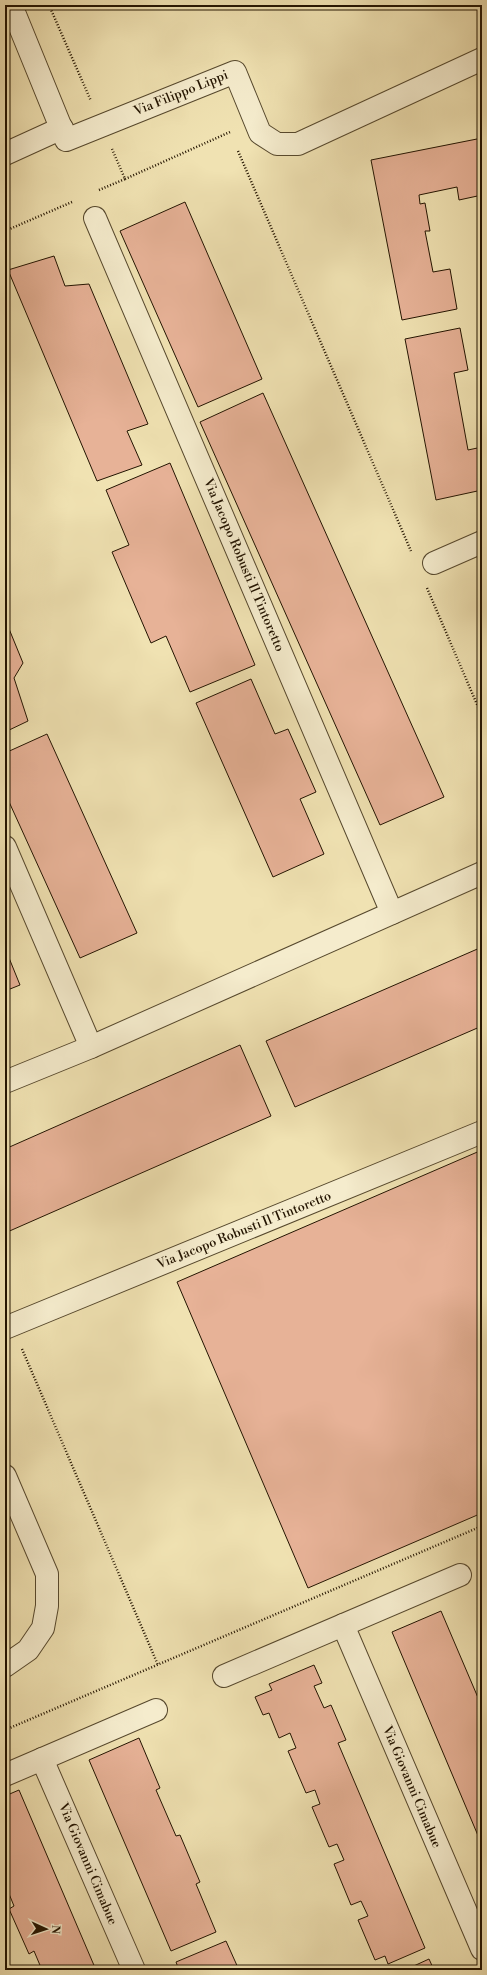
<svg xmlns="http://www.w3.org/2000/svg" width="487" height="1975" font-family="'Libre Bodoni',serif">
<rect width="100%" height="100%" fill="#f0e2b2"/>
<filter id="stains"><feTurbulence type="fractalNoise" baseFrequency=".005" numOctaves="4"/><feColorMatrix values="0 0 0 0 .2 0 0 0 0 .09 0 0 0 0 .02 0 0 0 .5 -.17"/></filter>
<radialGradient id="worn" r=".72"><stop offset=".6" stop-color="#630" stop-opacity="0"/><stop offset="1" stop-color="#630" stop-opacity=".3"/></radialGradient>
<g fill="#e7b297" stroke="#231401">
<path d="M482,138V195L459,200L457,187L419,195L420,204L425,203L430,231H425L433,272L450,269L457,309L402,320L371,160Z"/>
<path d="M185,202L262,379L198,407L120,231Z"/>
<path d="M54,256L65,286L89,284L148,424L127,431L142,465L97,481L8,270Z"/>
<path d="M460,328L468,370L454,373L468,450L482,447V490L436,500L405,339Z"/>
<path d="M263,393L444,797L380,825L200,422Z"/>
<path d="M170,463L255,665L190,692L166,636L151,643L112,552L129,545L106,490Z"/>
<path d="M5,619L23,663L14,678L28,721L5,732Z"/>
<path d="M251,679L275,734L288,729L316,792L300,799L324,854L273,877L196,703Z"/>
<path d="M47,734L137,933L80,958L5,793V753Z"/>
<path d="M482,947V1026L295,1107L266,1041Z"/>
<path d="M5,948L20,985L5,991Z"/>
<path d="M240,1045L271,1116L5,1233V1149Z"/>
<path d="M482,1150V1513L308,1588L177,1282Z"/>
<path d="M441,1611L482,1707V1845L392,1632Z"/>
<path d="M314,1665L322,1683L314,1686L324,1708L331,1705L346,1740L338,1743L425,1948L388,1964L385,1956L375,1960L358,1920L368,1916L361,1901L351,1905L334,1864L344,1860L337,1844L329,1847L312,1807L320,1804L315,1790L306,1793L288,1751L296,1748L290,1733L279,1738L269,1713L263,1715L255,1697L272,1690L269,1684Z"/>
<path d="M139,1738L160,1788L156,1790L176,1836L180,1835L200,1882L196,1884L216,1932L171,1951L89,1760Z"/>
<path d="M19,1790L96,1970H42L34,1951L29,1954L9,1909L14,1906L5,1884V1796Z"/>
<path d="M226,1941L239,1970H179L176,1962Z"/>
<path d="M429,1959L434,1970H405Z"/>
</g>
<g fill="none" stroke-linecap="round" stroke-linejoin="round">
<defs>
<g id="minor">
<path d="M11,5L66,140L235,72L260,133L277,144H298L482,59"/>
<path d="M5,154L62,128"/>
<path d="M95,218L392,913"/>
<path d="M434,563L482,542"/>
<path d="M5,847L91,1047"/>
<path d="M5,1082L91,1047L482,873"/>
<path d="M5,1328L482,1132"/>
<path d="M5,1476L47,1574V1606L43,1628L28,1650L5,1666"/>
<path d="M343,1625L482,1949"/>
<path d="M224,1676L460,1575"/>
<path d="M42,1759L134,1970"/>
<path d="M5,1775L156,1710"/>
</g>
</defs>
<use href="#minor" stroke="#56482d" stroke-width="24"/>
<g stroke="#231401" stroke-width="2.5" stroke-dasharray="1 2" stroke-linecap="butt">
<path d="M49,5L91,101"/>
<path d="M238,151L411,551"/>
<path d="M125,179L230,132"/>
<path d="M99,190L125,179L112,149"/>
<path d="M5,231L72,202"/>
<path d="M427,588L482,716"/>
<path d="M22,1349L158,1665"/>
<path d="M5,1730L482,1526"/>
</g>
<use href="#minor" stroke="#f5eccd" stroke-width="22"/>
</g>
<g text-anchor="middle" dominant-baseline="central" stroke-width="4" stroke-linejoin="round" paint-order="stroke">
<g font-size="13" fill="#231401" stroke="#f5eccd">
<text transform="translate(181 93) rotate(-22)">Via Filippo Lippi</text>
<text transform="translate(244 565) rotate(67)">Via Jacopo Robusti Il Tintoretto</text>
<text transform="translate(244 1230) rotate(-22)">Via Jacopo Robusti Il Tintoretto</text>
<text transform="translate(412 1787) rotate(67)">Via Giovanni Cimabue</text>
<text transform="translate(88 1864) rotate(67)">Via Giovanni Cimabue</text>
</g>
</g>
<rect width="487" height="1975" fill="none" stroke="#f0e2b2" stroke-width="20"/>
<rect x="6" y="6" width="475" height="1963" fill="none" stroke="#231401" stroke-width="2"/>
<rect x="10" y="10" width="467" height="1955" fill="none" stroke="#231401"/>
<g transform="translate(46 1929) rotate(93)" stroke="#f5eccd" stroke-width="3" paint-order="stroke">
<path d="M0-3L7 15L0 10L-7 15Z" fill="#231401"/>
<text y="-6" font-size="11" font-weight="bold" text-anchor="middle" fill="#231401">N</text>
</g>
<rect width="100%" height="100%" filter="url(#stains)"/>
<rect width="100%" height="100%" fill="url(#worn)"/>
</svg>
